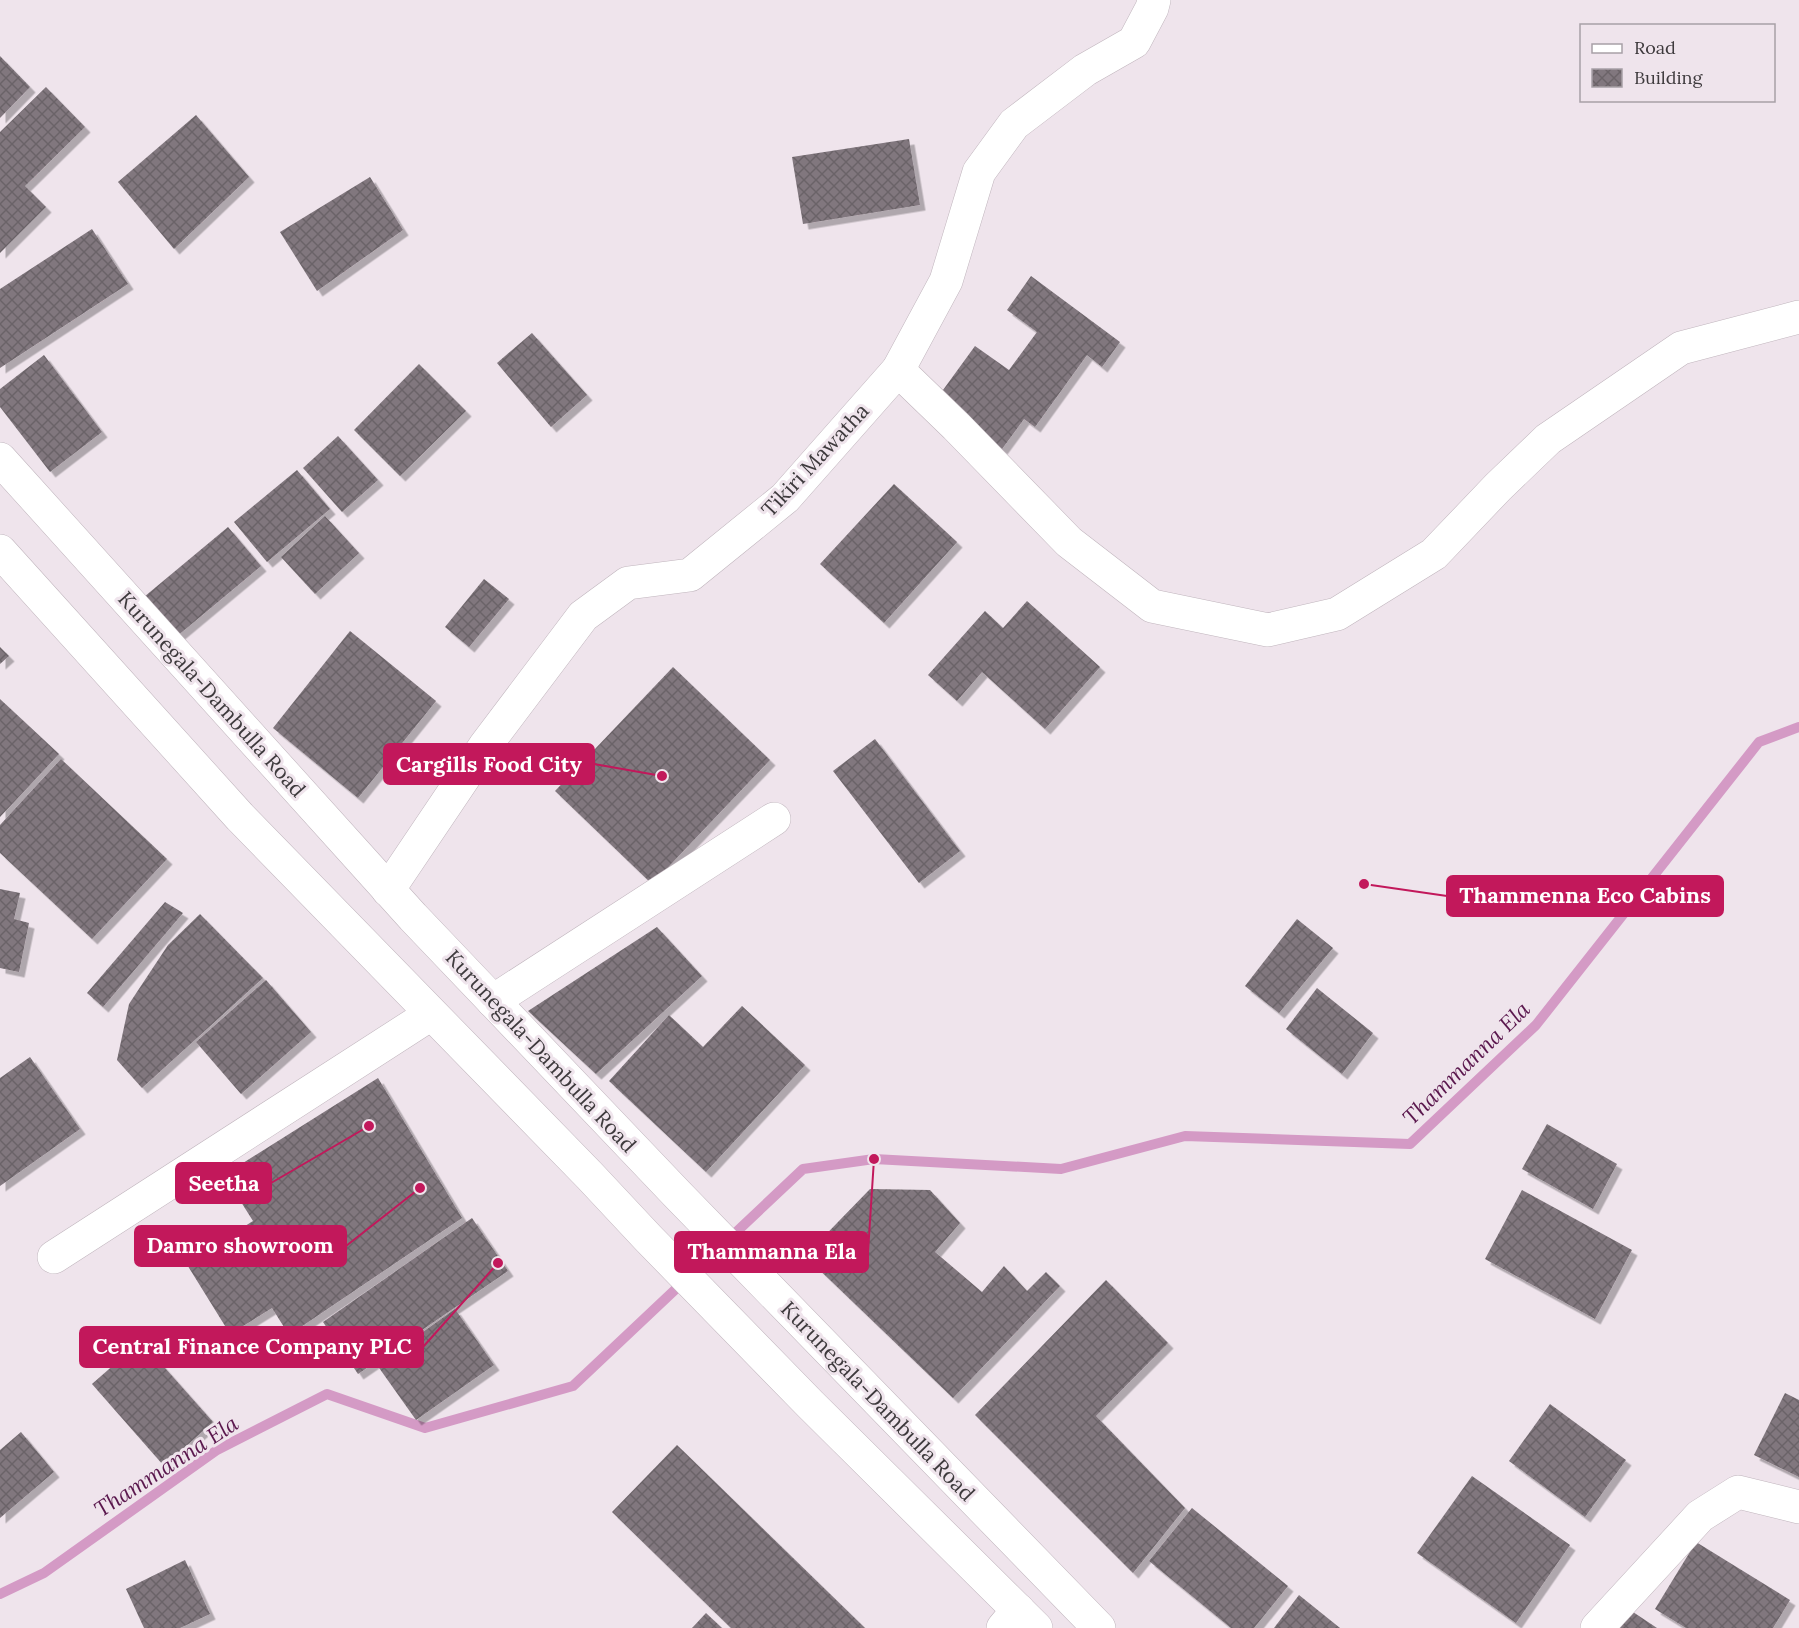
<svg xmlns="http://www.w3.org/2000/svg" width="1799" height="1628" font-family="Lora,serif">
<defs>
<pattern id="building-cross-hatch" width="8" height="8" patternUnits="userSpaceOnUse" patternTransform="scale(1.5)"><rect width="8" height="8" fill="#81777e"/><path d="M0 0l8 8M0 8l8-8" fill="none" stroke="#6b6368"/></pattern>
<filter id="shadow"><feDropShadow dx="5.5" dy="5.5" stdDeviation="0" flood-color="#0004"/></filter>
</defs>
<rect width="100%" height="100%" fill="#efe4ec"/>
<g fill="none" stroke-linecap="round" stroke-linejoin="round">
<path stroke="#d49ac5" stroke-width="10" d="M0,1594L44,1573L217,1450L327,1394L425,1428L573,1386L803,1169L874,1159L1061,1169L1185,1136L1410,1144L1536,1025L1759,742L1799,727"/>
</g>
<g fill="url(#building-cross-hatch)" filter="url(#shadow)">
<path d="M0,56L30,87L0,118Z"/>
<path d="M46,87L85,127L25,186L46,207L0,253V132Z"/>
<path d="M196,115L249,177L174,249L118,182Z"/>
<path d="M909,139L920,205L803,224L792,157Z"/>
<path d="M370,177L403,230L317,291L280,232Z"/>
<path d="M92,229L128,284L0,368V289Z"/>
<path d="M1031,276L1120,342L1102,367L1087,355L1035,427L1024,419L1002,449L935,401L975,346L1009,370L1037,332L1007,310Z"/>
<path d="M532,333L587,395L551,427L497,363Z"/>
<path d="M44,355L102,432L50,472L0,407V389Z"/>
<path d="M419,364L466,411L400,476L354,430Z"/>
<path d="M338,436L378,480L342,512L303,468Z"/>
<path d="M297,470L330,509L267,562L234,522Z"/>
<path d="M894,484L957,542L884,623L820,564Z"/>
<path d="M325,516L359,553L315,594L281,557Z"/>
<path d="M228,527L261,566L176,637L144,597Z"/>
<path d="M484,579L509,599L469,647L445,627Z"/>
<path d="M1027,601L1100,667L1045,729L982,672L957,701L928,675L985,611L1003,628Z"/>
<path d="M350,631L436,701L358,798L273,728Z"/>
<path d="M0,647L9,656L0,664Z"/>
<path d="M673,667L770,760L652,884L555,791Z"/>
<path d="M0,699L59,754L0,817Z"/>
<path d="M875,739L960,851L919,883L833,771Z"/>
<path d="M61,759L167,859L92,939L0,853V825Z"/>
<path d="M0,889L20,893L14,919L29,923L19,972L0,968Z"/>
<path d="M165,902L183,913L103,1007L87,993Z"/>
<path d="M200,914L263,978L142,1088L117,1060L129,1004L168,945Z"/>
<path d="M1297,919L1333,948L1279,1013L1245,986Z"/>
<path d="M657,927L702,976L596,1074L528,1011Z"/>
<path d="M266,980L311,1032L241,1094L196,1042Z"/>
<path d="M1317,988L1373,1033L1342,1074L1286,1029Z"/>
<path d="M742,1006L805,1065L706,1172L609,1081L669,1015L703,1047Z"/>
<path d="M30,1057L80,1129L0,1186V1078Z"/>
<path d="M378,1078L462,1218L289,1335L272,1308L230,1334L186,1263L253,1221L224,1175Z"/>
<path d="M1547,1124L1617,1164L1593,1209L1522,1169Z"/>
<path d="M870,1189L930,1190L960,1223L935,1252L982,1292L1004,1266L1027,1291L1046,1272L1060,1286L953,1398L805,1256Z"/>
<path d="M1522,1190L1632,1250L1595,1319L1485,1259Z"/>
<path d="M472,1218L508,1271L358,1374L323,1322Z"/>
<path d="M1106,1280L1168,1343L1096,1416L1185,1508L1133,1573L975,1415Z"/>
<path d="M455,1309L494,1365L416,1420L377,1365Z"/>
<path d="M141,1341L213,1422L164,1466L92,1384Z"/>
<path d="M1785,1393L1799,1400V1477L1754,1455Z"/>
<path d="M1550,1404L1626,1460L1585,1517L1509,1461Z"/>
<path d="M21,1432L54,1472L0,1518V1450Z"/>
<path d="M677,1445L865,1628H731L612,1512Z"/>
<path d="M1472,1476L1570,1545L1516,1623L1417,1553Z"/>
<path d="M1192,1508L1288,1586L1254,1628H1231L1149,1561Z"/>
<path d="M1696,1542L1790,1600L1773,1628H1686L1655,1609Z"/>
<path d="M185,1560L210,1614L180,1628H144L126,1589Z"/>
<path d="M1299,1595L1340,1628H1274Z"/>
<path d="M1627,1608L1657,1628H1614Z"/>
<path d="M706,1613L722,1628H692Z"/>
</g>
<g fill="none" stroke-linecap="round" stroke-linejoin="round">
<defs>
<g id="minor">
<path d="M898,370L956,426L1069,542L1152,606L1268,630L1337,614L1434,554L1498,487L1548,439L1681,348L1799,317"/>
<path d="M388,890L485,746L583,616L628,583L690,575L785,498L898,370L946,281L979,172L1014,124L1085,70L1134,42L1152,8L1154,0"/>
<path d="M493,1001L774,819"/>
<path d="M54,1257L431,1014"/>
<path d="M1003,1628L1018,1610"/>
<path d="M1597,1628L1700,1516L1738,1492L1799,1507"/>
</g>
<g id="highway">
<path d="M0,459L413,917L677,1194L1099,1628"/>
<path d="M0,551L240,817L590,1176L648,1238L810,1404L1036,1628"/>
</g>
</defs>
<use href="#minor" stroke="#c0b5bd" stroke-width="34"/>
<use href="#highway" stroke="#c0b5bd" stroke-width="34"/>
<use href="#minor" stroke="#fff" stroke-width="33"/>
<use href="#highway" stroke="#fff" stroke-width="33"/>
</g>
<g text-anchor="middle" dominant-baseline="central" stroke-width="6" stroke-linejoin="round" paint-order="stroke">
<g font-size="21" fill="#3e3a3d" stroke="#efe4ec">
<text transform="translate(815 460) rotate(-47)">Tikiri Mawatha</text>
<text transform="translate(212 694) rotate(48)">Kurunegala-Dambulla Road</text>
<text transform="translate(541 1051) rotate(47)">Kurunegala-Dambulla Road</text>
<text transform="translate(878 1401) rotate(46)">Kurunegala-Dambulla Road</text>
</g>
<g font-size="22" font-style="italic" fill="#5a174d" stroke="#efe4ec">
<text transform="translate(1466 1063) rotate(-44)">Thammanna Ela</text>
<text transform="translate(166 1466) rotate(-33)">Thammanna Ela</text>
</g>
</g>
<path fill="none" stroke="#c2185b" stroke-width="2" d="M662 776L594 764M1364 884L1447 896M369 1126L271 1183M420 1188L346 1246M874 1159L868 1252M498 1263L423 1347"/>
<g fill="#c2185b" stroke="#efe4ec" stroke-width="2">
<circle cx="662" cy="776" r="6"/>
<circle cx="1364" cy="884" r="6"/>
<circle cx="369" cy="1126" r="6"/>
<circle cx="420" cy="1188" r="6"/>
<circle cx="874" cy="1159" r="6"/>
<circle cx="498" cy="1263" r="6"/>
</g>
<g fill="#c2185b" stroke="#c2185b" stroke-width="2">
<rect x="384" y="744" width="210" height="40" rx="6"/>
<rect x="1447" y="876" width="276" height="40" rx="6"/>
<rect x="176" y="1163" width="95" height="40" rx="6"/>
<rect x="135" y="1226" width="211" height="40" rx="6"/>
<rect x="675" y="1232" width="193" height="40" rx="6"/>
<rect x="80" y="1327" width="343" height="40" rx="6"/>
</g>
<g font-size="22" text-anchor="middle" font-weight="bold" fill="#fff">
<text x="489" y="772">Cargills Food City</text>
<text x="1585" y="903">Thammenna Eco Cabins</text>
<text x="224" y="1191">Seetha</text>
<text x="240" y="1253">Damro showroom</text>
<text x="772" y="1259">Thammanna Ela</text>
<text x="252" y="1354">Central Finance Company PLC</text>
</g>
<rect x="1580" y="24" width="195" height="78" fill="#efe4ec" stroke="#a8a0a6" stroke-width="1.5"/>
<rect x="1592" y="44" width="30" height="9" fill="#ffffff" stroke="#a8a0a6" stroke-width="1.5"/>
<text x="1634" y="54" font-size="18" fill="#3e3a3d">Road</text>
<rect x="1592" y="69" width="30" height="18" fill="url(#building-cross-hatch)" stroke="#a8a0a6" stroke-width="1.5"/>
<text x="1634" y="84" font-size="18" fill="#3e3a3d">Building</text>
</svg>
